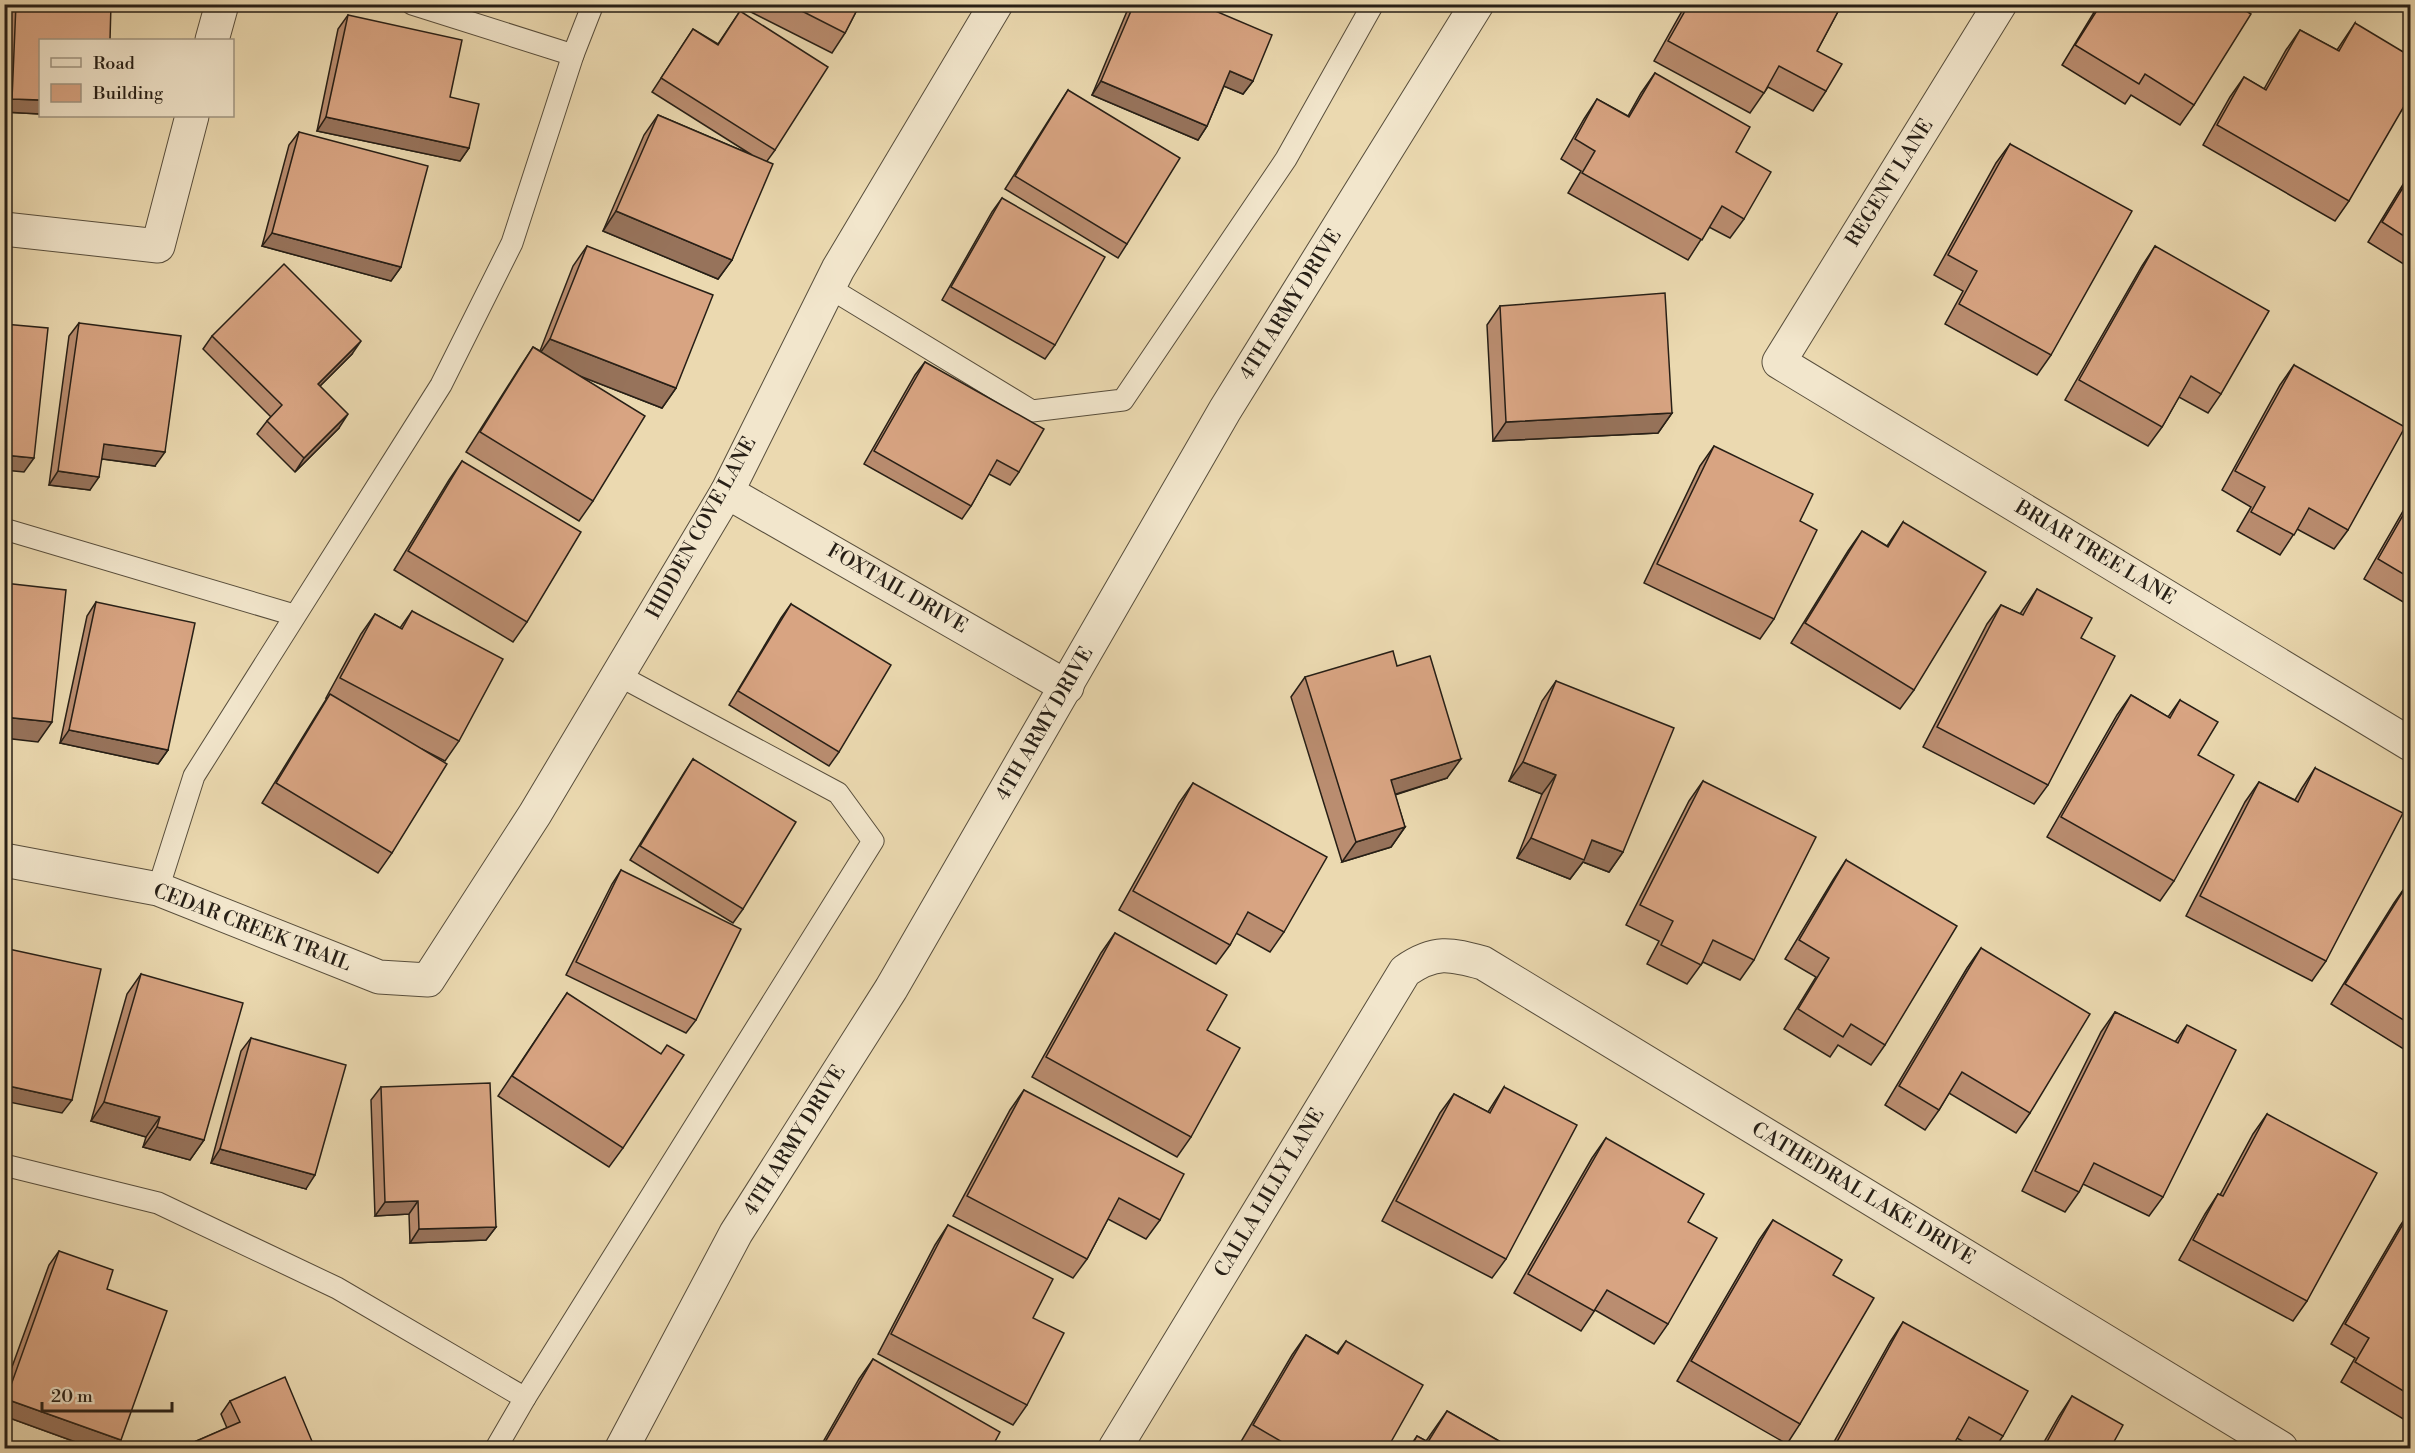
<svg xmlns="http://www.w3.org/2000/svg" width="2415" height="1453" font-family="'Libre Bodoni',serif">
<rect width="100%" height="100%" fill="#ebd9b0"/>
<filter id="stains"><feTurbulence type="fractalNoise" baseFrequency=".00333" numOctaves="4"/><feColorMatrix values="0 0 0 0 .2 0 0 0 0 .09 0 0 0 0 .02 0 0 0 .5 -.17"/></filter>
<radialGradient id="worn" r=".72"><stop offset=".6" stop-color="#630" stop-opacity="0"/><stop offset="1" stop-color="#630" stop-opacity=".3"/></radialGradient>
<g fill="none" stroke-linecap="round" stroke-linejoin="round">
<defs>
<g id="service">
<path d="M412,4L573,55"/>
<path d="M828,287L1032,411L1123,400L1286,159L1373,4"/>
<path d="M4,529L294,615"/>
<path d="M158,889L194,776L441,385L512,243L573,55L593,4"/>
<path d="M4,1165L158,1203L337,1288L525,1398L496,1448"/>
<path d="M525,1398L873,841L838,793L618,675"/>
</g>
<g id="minor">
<path d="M2000,4L1779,362L2410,744"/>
<path d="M212,40L222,4"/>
<path d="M4,229L158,246L192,116"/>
<path d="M727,492L1067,687"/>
<path d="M4,860L158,889L379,977L428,980L535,814L727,492L838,269L996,4"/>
<path d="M1115,1448L1405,971C1435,950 1450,954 1483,963L2281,1448"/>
</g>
<path id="tertiary" d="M622,1448L736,1233L891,989L1225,410L1477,4"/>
</defs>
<use href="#service" stroke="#584e3c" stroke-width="23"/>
<use href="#minor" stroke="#584e3c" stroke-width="35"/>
<use href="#tertiary" stroke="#584e3c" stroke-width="35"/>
<use href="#service" stroke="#f2e6cc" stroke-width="21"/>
<use href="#minor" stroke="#f2e6cc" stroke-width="33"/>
<use href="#tertiary" stroke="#f2e6cc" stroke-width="33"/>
</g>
<g fill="#ba8d70" stroke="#271f16" stroke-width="1.5">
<path d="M7,4H111L40,114L4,112V62Z"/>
<path d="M735,4H860L845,33L832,53Z"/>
<path d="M1130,4H1199L1253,81L1243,94L1224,86L1207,126L1198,140L1092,95Z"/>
<path d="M1686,4H1842L1817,51L1826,91L1813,111L1768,87L1750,113L1654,61Z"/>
<path d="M2099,4H2235L2194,105L2180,125L2131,95L2125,104L2062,65Z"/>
<path d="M740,11L775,150L767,161L732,260L718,279L603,231L644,135L658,115L752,155L652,92L693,29L718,44Z"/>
<path d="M348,15L450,97L469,148L460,161L317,131L338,29Z"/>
<path d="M2355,23L2349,201L2335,221L2203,145L2230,97L2244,77L2264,89L2286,50L2300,30L2337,50Z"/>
<path d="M1655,73L1736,152L1744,219L1730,238L1709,227L1688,260L1568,193L1581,171L1561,159L1584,119L1597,99L1628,116L1641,93Z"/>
<path d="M1068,90L1127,244L1118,258L1005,189L1059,104Z"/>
<path d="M299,132L401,267L391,281L262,246L289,145Z"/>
<path d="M2010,144L2051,355L2037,375L1945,324L1963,291L1934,275L1996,163Z"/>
<path d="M2410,173V268L2368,242Z"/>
<path d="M1002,198L1055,345L1045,359L942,300L992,212Z"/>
<path d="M587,246L676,388L662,408L580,376L593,501L579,521L466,452L520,367L533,347L540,351L573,266Z"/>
<path d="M2155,246L2221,394L2208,413L2179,397L2162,427L2148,446L2065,400L2142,266Z"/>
<path d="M1500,306L1672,413L1658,433L1493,441L1487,325Z"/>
<path d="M79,323L155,466L102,459L90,490L49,485L69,336Z"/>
<path d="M212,336L352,354L320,386L339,428L295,472L257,434L267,421L271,417L203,349Z"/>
<path d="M925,362L1019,472L1010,485L989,474L971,506L962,519L864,464L915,375Z"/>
<path d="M2294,365L2348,530L2334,549L2297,529L2280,555L2237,531L2251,507L2222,490L2280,385Z"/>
<path d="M1714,446L1800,521L1774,619L1760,639L1644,583L1700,466Z"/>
<path d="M462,461L527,622L513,642L394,570L449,480Z"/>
<path d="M2410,499V606L2364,579Z"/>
<path d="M1903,522L1914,690L1900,709L1791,643L1848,551L1862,531L1887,546Z"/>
<path d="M2037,589L2081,638L2048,785L2034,804L1923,747L1987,624L2001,605L2020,614Z"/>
<path d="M96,602L168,750L158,764L60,743L87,616Z"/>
<path d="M791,604L839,752L829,766L729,705L781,618Z"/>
<path d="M412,611L459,741L445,761L422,749L392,853L378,873L262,803L317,714L327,698H326L361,634L375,614L400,628Z"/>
<path d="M1397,666L1447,778L1395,795L1405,827L1391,847L1342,862L1291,697L1305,677Z"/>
<path d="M1556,681L1623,852L1609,872L1583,862L1570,879L1517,858L1542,794L1509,781L1542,701Z"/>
<path d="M2131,695L2168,717L2180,700L2198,755L2174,881L2160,901L2047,837L2117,715Z"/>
<path d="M693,759L743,909L733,923L630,860L684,773Z"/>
<path d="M2315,768L2326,961L2312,981L2186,916L2245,802L2259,782L2295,800L2302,788Z"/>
<path d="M1703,781L1754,960L1740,980L1703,962L1687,984L1647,964L1659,941L1626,925L1689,801Z"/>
<path d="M1193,783L1284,932L1270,952L1236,933L1230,945L1216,964L1119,910L1179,803Z"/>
<path d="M1846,860L1885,1045L1871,1065L1838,1045L1830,1057L1784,1029L1816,977L1785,959L1833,880Z"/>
<path d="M621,870L696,1020L686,1033L566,975L612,884Z"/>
<path d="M2408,883L2410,885V1053L2331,1004L2394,903Z"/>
<path d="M1115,933L1207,1030L1191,1137L1177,1157L1032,1077L1101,953Z"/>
<path d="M1981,948L2030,1113L2016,1133L1949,1093L1939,1110L1925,1130L1885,1105L1967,968Z"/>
<path d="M141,974L204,1140L190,1160L143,1147L146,1137L91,1121L127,994Z"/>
<path d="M567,993L623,1148L609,1167L498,1096Z"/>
<path d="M2115,1012L2175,1042L2187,1025L2163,1197L2149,1216L2083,1184L2079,1192L2065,1212L2022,1191L2101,1032Z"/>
<path d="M251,1038L306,1189L211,1163L241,1051Z"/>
<path d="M381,1087L496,1227L486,1240L410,1243L409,1214L375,1216L371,1100Z"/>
<path d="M1504,1087L1506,1259L1492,1278L1382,1221L1440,1113L1454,1094L1488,1112Z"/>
<path d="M1024,1090L1160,1220L1146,1239L1108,1219L1087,1259L1073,1278L953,1216L1010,1110Z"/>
<path d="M2267,1114L2307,1301L2293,1321L2179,1260L2205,1214L2218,1194L2220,1195L2253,1134Z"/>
<path d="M1606,1138L1668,1324L1654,1344L1595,1310L1581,1331L1514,1293L1592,1158Z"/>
<path d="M2410,1211V1423L2341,1382L2355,1358L2331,1344L2400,1226Z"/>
<path d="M1773,1220L1833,1275L1800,1424L1787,1444L1677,1381L1759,1240Z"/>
<path d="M948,1225L1033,1318L1027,1405L1013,1425L878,1354L935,1245Z"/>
<path d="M59,1251L107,1289L121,1440L115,1449H95L4,1416V1389L49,1265Z"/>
<path d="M1903,1322L2003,1436L1994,1449H1976L1957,1438L1951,1449H1830L1890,1342Z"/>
<path d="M1306,1335L1337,1353L1346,1341L1387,1449H1246L1239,1445L1292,1355Z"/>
<path d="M873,1359L991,1449H819L859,1379Z"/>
<path d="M2072,1396L2110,1449H2040L2059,1416Z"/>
<path d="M230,1401L314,1446L312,1449H178L227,1428L221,1414Z"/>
<path d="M1447,1411L1513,1449H1408L1417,1436L1426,1441Z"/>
</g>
<g fill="#97735b" stroke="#271f16" stroke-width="1.5">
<path d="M1230,71L1253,81L1243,94L1221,85Z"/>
<path d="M1101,81L1207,126L1198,140L1092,95Z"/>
<path d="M12,99L40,100V114L4,112V110Z"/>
<path d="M326,117L469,148L460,161L317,131Z"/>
<path d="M616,211L732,260L718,279L603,231Z"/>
<path d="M272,233L401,267L391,281L262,246Z"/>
<path d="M550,339L676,388L662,408L536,359Z"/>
<path d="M361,341L352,354L309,397L318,384Z"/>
<path d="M1672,413L1658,433L1493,441L1506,422Z"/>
<path d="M348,414L339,428L295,472L304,458Z"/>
<path d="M104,444L165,452L155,466L95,458Z"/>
<path d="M4,455L34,458L24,472L4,470Z"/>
<path d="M58,471L99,477L90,490L49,485Z"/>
<path d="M4,717L52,722L38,742L4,738Z"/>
<path d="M69,730L168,750L158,764L60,743Z"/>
<path d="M1461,759L1447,778L1377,800L1391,780Z"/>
<path d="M1523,762L1556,775L1542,794L1509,781Z"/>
<path d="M1405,827L1391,847L1342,862L1356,842Z"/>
<path d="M1531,838L1592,840L1623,852L1609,872L1583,862L1570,879L1517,858Z"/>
<path d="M4,1085L72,1100L62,1113L4,1101Z"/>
<path d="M104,1102L160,1117L146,1137L91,1121Z"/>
<path d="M157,1127L204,1140L190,1160L143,1147Z"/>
<path d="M220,1149L315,1175L306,1189L211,1163Z"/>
<path d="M418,1201L409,1214L375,1216L385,1202Z"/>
<path d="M496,1227L486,1240L410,1243L419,1229Z"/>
<path d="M6,1399L121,1440L115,1449H95L4,1416V1401Z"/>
</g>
<g fill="#d8a482" stroke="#271f16" stroke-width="1.5">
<path d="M16,4H111L110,40H40V100L12,99Z"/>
<path d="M788,4H860L845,33Z"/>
<path d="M1134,4H1199L1272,35L1253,81L1230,71L1207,126L1101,81Z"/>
<path d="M1689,4H1842L1817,51L1842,64L1826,91L1779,66L1764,93L1668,41Z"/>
<path d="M2101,4H2235L2251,14L2194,105L2145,74L2139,84L2075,45Z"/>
<path d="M740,11L828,67L775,150L661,78L693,29L718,45Z"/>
<path d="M348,15L462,40L450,97L479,104L469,148L326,117Z"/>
<path d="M2355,23L2410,56V96L2349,201L2217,125L2244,77L2266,90L2300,30L2339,51Z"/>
<path d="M1655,73L1750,127L1736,152L1771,172L1744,219L1722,206L1702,240L1582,173L1595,151L1575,139L1597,99L1629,117Z"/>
<path d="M1068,90L1180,158L1127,244L1015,176Z"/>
<path d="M658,115L773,164L732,260L616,211Z"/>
<path d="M299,132L428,166L401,267L272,233Z"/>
<path d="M2010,144L2132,211L2051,355L1959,304L1977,271L1948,255Z"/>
<path d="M2410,176V240L2382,222Z"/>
<path d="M1002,198L1105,257L1055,345L951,287Z"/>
<path d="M587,246L713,295L676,388L550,339Z"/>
<path d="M2155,246L2269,311L2221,394L2191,376L2162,427L2079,380Z"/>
<path d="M284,264L361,341L318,384L348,414L304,458L267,421L282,405L212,336Z"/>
<path d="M1665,293L1672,413L1506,422L1500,306Z"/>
<path d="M79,323L181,336L165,452L104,444L99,477L58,471Z"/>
<path d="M4,324L48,328L34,458L4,455Z"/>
<path d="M533,347L645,416L593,501L480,432Z"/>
<path d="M925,362L1044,429L1019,472L997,460L971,506L874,451Z"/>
<path d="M2294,365L2405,427L2348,530L2309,508L2294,535L2251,512L2265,487L2235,471Z"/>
<path d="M1714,446L1813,494L1800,521L1817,530L1774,619L1657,564Z"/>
<path d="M462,461L581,532L527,622L408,551Z"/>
<path d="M2410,503V578L2378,559Z"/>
<path d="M1903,522L1986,572L1914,690L1805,623L1862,531L1888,547Z"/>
<path d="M4,583L66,590L52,722L4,717Z"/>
<path d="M2037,589L2092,618L2081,638L2115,656L2048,785L1937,727L2001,605L2023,615Z"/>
<path d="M96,602L195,623L168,750L69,730Z"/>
<path d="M791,604L891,665L839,752L738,691Z"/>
<path d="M412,611L503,659L459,741L340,678L375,614L402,629Z"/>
<path d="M1393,651L1397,666L1430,656L1461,759L1391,780L1405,827L1356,842L1305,677Z"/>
<path d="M1556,681L1674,728L1623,852L1592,840L1584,860L1531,838L1556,775L1523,762Z"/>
<path d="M330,694L447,764L392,853L276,783Z"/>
<path d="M2131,695L2170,718L2180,700L2218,722L2198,755L2234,775L2174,881L2061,817Z"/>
<path d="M693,759L796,822L743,909L640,846Z"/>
<path d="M2315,768L2403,813L2326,961L2200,896L2259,782L2298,802Z"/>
<path d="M1703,781L1816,837L1754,960L1713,940L1701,965L1661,945L1673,921L1640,905Z"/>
<path d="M1193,783L1327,857L1284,932L1248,912L1230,945L1133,891Z"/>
<path d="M1846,860L1957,926L1885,1045L1851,1024L1843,1037L1798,1009L1829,958L1799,940Z"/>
<path d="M621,870L741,929L696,1020L576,962Z"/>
<path d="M2408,883L2410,885V1024L2345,984Z"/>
<path d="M1115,933L1227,995L1207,1030L1240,1048L1191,1137L1046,1057Z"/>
<path d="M4,948L101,969L72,1100L4,1085Z"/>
<path d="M1981,948L2090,1014L2030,1113L1962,1072L1939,1110L1899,1086Z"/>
<path d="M141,974L243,1003L204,1140L157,1127L160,1117L104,1102Z"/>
<path d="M567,993L661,1054L667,1045L684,1055L623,1148L512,1076Z"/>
<path d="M2115,1012L2178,1043L2187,1025L2236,1050L2163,1197L2094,1163L2079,1192L2035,1171Z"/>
<path d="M251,1038L346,1065L315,1175L220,1149Z"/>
<path d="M490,1083L496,1227L419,1229L418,1201L385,1202L381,1087Z"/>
<path d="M1504,1087L1577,1125L1506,1259L1396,1201L1454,1094L1490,1113Z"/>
<path d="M1024,1090L1184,1174L1160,1220L1119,1198L1087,1259L967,1196Z"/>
<path d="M2267,1114L2377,1173L2307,1301L2193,1240L2218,1194L2223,1196Z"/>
<path d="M1606,1138L1704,1194L1688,1222L1717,1238L1668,1324L1607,1290L1594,1311L1528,1274Z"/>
<path d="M2410,1212V1395L2355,1362L2369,1338L2345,1324Z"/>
<path d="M1773,1220L1842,1260L1833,1275L1874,1298L1800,1424L1691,1361Z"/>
<path d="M948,1225L1053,1279L1033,1318L1064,1333L1027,1405L891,1334Z"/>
<path d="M59,1251L113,1270L107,1289L167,1311L121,1440L6,1399Z"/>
<path d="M1903,1322L2028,1391L2003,1436L1969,1417L1951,1449H1833Z"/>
<path d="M1306,1335L1338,1354L1346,1341L1423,1385L1387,1449H1294L1253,1425Z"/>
<path d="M873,1359L1000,1432L991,1449H821Z"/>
<path d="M285,1377L314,1446L307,1449H178L240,1422L230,1401Z"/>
<path d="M2072,1396L2123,1425L2110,1449H2043Z"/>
<path d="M1447,1411L1513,1449H1410L1417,1436L1428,1442Z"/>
</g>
<g text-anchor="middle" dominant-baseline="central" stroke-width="4.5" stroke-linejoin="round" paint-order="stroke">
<g font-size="20" fill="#271f16" stroke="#f2e6cc">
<text transform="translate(1890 183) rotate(-58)">REGENT LANE</text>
<text transform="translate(1291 305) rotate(-58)">4TH ARMY DRIVE</text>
<text transform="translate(702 528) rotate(-61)">HIDDEN COVE LANE</text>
<text transform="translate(2095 553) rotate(31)">BRIAR TREE LANE</text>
<text transform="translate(897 589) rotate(30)">FOXTAIL DRIVE</text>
<text transform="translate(1045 724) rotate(-60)">4TH ARMY DRIVE</text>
<text transform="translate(252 928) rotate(21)">CEDAR CREEK TRAIL</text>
<text transform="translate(795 1141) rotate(-58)">4TH ARMY DRIVE</text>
<text transform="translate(1270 1193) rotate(-59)">CALLA LILLY LANE</text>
<text transform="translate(1863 1194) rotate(31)">CATHEDRAL LAKE DRIVE</text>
</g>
</g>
<rect width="2415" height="1453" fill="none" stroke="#ebd9b0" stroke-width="24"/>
<rect x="6" y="6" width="2403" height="1441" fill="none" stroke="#271f16" stroke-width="3"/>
<rect x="12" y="12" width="2391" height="1429" fill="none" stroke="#271f16" stroke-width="1.5"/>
<rect x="39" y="39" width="195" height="78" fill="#f2e6cc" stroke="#a19683" stroke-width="1.5"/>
<rect x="51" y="58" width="30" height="9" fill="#f2e6cc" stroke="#a19683" stroke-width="1.5"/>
<text x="93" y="69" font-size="18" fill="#271f16">Road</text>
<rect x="51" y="84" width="30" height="18" fill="#d8a482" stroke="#a19683" stroke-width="1.5"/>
<text x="93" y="99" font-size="18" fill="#271f16">Building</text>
<path d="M42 1402v9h130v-9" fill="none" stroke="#271f16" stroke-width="3"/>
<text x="51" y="1402" font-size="18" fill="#271f16" stroke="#f2e6cc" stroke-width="4.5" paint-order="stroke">20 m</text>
<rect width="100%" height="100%" filter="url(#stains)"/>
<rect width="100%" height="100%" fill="url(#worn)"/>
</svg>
